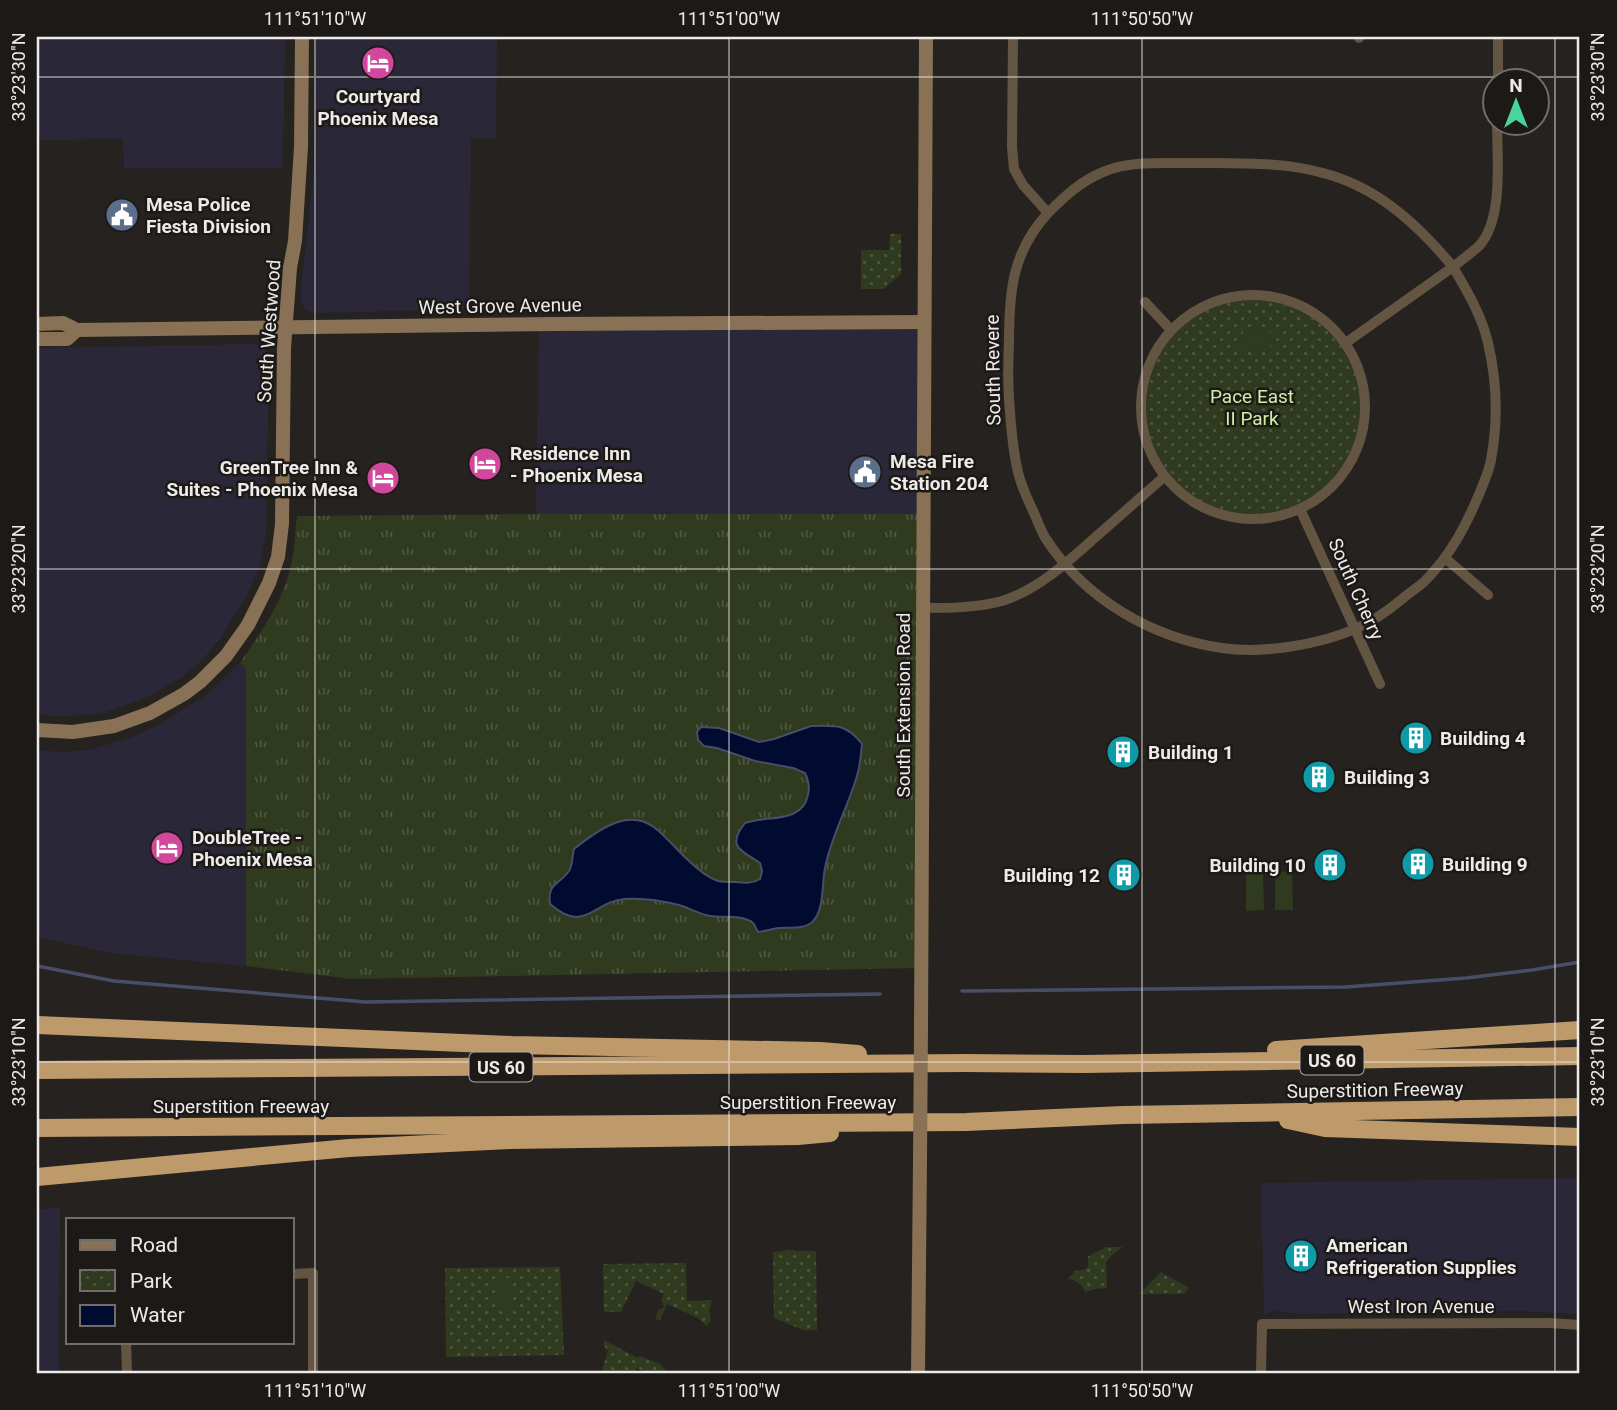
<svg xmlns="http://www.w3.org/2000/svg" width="1617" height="1410" font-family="Roboto,sans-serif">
<defs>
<pattern id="grass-tufts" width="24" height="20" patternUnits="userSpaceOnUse" patternTransform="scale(1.75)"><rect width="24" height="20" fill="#2f3a1f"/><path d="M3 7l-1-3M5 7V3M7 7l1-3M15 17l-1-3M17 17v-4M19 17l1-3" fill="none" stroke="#4d5740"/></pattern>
<pattern id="park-dots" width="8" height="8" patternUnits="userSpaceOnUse" patternTransform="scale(1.75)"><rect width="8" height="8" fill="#2f3a1f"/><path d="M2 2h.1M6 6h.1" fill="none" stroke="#4d5740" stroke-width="1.8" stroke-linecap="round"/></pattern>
</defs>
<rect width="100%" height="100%" fill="#262220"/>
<g fill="#2a2838">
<path d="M37,37H285L283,168H124L123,139L37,140Z"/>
<path d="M316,37H497L496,138H471L469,309L316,313L307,310L304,307L300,300L301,291L314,169Z"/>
<path d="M924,322L923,514H536L539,324Z"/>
<path d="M255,344L262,346L266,350L269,360L266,533L260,565L248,593L236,613L220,639L203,659L184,676L150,696L109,711L91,715L60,716L37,715V348Z"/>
<path d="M240,663L246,669V966L110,953L37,937V750L60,752L90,750L132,737L159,725L209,693Z"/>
<path d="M1580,1178V1314L1518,1311L1301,1314L1274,1311L1264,1315L1261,1183Z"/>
<path d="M60,1207L59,1373H37V1210Z"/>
</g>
<path fill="url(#grass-tufts)" d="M536,514H923L921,968L352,979L246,966V669L240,663C261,632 285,599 292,560C295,546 295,531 297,516Z"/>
<g fill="url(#park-dots)">
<path d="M890,234H901V274L884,289H861V250H889Z"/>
<circle cx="1253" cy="407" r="107"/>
<path d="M1106,1247H1123L1112,1255L1106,1262L1107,1288L1095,1289L1085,1292C1084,1285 1074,1279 1068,1279L1075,1271L1086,1269L1088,1266V1257C1094,1252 1100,1251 1106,1247Z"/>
<path d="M793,1250L797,1251H816L817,1330H803L774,1318L773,1252Z"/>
<path d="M686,1263L687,1301L712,1300L709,1311L711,1321L706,1326L698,1318L667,1304L660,1320L655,1319L658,1310L664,1307L661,1300L664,1294L636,1281L621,1312H604L603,1264Z"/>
<path d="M560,1267L564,1355L446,1357L445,1268Z"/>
<path d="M1161,1272L1189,1288L1184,1294H1139Z"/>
<path d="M604,1340L636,1357L639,1358L640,1356L660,1364L666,1371L671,1373H648L637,1368L634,1373H601L608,1351L604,1346Z"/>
</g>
<g fill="#2f3a1f">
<path d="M1243,330L1272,332L1271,352L1241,350Z"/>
<path d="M1292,871L1293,910H1275V872Z"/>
<path d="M1246,872H1263L1264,910L1246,911Z"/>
<rect x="496" y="1278" width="17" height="30"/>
</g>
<path fill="#010b30" stroke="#484e68" stroke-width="2" d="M811,726C835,725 847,724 862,744C861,755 860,766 857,776C848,807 831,836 825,868C822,883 824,909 814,920C806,930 790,927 779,928C772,929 765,931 758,932C755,926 754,922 748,920C736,915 722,918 710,916C699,914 689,908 679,905C663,901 642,898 625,899C593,901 586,935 550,904C547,883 559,885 569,871C573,865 572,856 574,849C594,833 626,808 652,826C663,833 676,849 687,859C696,868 706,877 718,881C723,882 729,882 734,882C744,883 752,884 760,879L762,871L760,863C741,850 726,847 745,823C767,815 802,824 808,795C810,787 809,781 805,773L793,768L755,761L717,748L704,746L698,740L697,732L701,727L719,728L759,742L774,739Z"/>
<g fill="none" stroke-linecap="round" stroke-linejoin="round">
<g stroke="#484e68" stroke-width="3.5">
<path d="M37,966L114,981L366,1002L880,994"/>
<path d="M962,991L1346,987L1466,978L1532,970L1580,962"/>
</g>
<g stroke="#645543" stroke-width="10">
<path d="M1013,37L1012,147L1014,169L1023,185L1048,213C1012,252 1009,292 1009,343C1008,362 1008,381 1009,399C1011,424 1012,448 1018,472C1021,486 1028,500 1034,513C1038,522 1041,531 1046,539C1085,599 1152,638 1222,648C1262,654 1318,645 1355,629C1371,622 1388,611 1402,599C1409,593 1417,588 1424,582C1450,556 1466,526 1480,492C1484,482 1489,471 1491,460C1498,422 1497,381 1488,343C1482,316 1467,291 1453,267C1462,260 1471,253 1479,246C1504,219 1497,157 1497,122"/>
<path d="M1359,37V38"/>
<path d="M1498,80V37"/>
<path d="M1048,213C1065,196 1081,181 1103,172C1129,161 1160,163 1188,163C1244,163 1303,160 1356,185C1395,203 1426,234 1453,267L1347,342"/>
<circle cx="1253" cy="407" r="112"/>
<path d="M1145,302L1171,330"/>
<path d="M1300,509L1380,684"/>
<path d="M1445,558L1488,595"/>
<path d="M922,608C949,608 976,608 1002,601C1040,589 1071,559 1099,534C1121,515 1142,496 1164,477"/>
<path d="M292,1274L313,1273V1373"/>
<path d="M126,1342L127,1373"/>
<path d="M1261,1373L1262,1324L1549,1323L1580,1325"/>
</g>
<g stroke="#887154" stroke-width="14">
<path d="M37,324L63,323L77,330L555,324L924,322"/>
<path d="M37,339H67L77,330"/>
<path d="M37,730L73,732L114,726L150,713L184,694L200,682L226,656L248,625L269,583L278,557L282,524L284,348L290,268L295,241L301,147L302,37"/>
<path d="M921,1029L926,37"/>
<path d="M918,1373L920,1160"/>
</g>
<g stroke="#be9a6b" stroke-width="18">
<path d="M37,1025L512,1045L820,1051L858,1054"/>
<path d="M1276,1050L1580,1030"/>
<path d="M37,1070L966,1063L1084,1064L1580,1056"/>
<path d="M1288,1120L1325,1128L1580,1137"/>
<path d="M37,1128L966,1122L1123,1115L1580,1107"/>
<path d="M37,1177L349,1148L509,1140L798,1136L830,1133"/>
</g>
<path stroke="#887154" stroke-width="14" d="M920,1160L921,1029"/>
</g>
<path fill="none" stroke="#edebe9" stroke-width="2" stroke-opacity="0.45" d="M315,37V1373M729,37V1373M1142,37V1373M1555,37V1373M37,77H1580M37,569H1580M37,1062H1580"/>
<defs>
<symbol id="hotel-disc" viewBox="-11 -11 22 22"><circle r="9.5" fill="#d1479c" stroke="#1c1917"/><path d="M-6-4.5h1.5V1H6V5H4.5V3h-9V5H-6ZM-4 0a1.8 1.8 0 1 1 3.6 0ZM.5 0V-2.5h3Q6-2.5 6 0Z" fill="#fff"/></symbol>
<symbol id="civic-disc" viewBox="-11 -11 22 22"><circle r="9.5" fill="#5c6f8a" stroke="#1c1917"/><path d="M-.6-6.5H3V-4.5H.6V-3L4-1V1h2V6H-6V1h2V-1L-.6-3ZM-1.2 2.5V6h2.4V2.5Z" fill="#fff"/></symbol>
<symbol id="building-disc" viewBox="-11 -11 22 22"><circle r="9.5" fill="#0f9aa8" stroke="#1c1917"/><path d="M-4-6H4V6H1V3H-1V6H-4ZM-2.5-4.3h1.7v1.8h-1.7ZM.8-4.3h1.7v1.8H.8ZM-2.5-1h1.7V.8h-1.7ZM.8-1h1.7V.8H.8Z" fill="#fff"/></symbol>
</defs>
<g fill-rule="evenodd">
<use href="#hotel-disc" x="359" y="44" width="38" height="38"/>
<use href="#civic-disc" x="103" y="196" width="38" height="38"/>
<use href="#hotel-disc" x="466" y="445" width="38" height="38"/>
<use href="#civic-disc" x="846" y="453" width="38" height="38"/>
<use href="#hotel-disc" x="364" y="459" width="38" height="38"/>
<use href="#building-disc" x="1397" y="719" width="38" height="38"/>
<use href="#building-disc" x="1104" y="733" width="38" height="38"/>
<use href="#building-disc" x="1300" y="758" width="38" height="38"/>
<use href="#hotel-disc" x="148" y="829" width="38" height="38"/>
<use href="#building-disc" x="1399" y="845" width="38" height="38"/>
<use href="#building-disc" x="1311" y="846" width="38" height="38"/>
<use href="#building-disc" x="1105" y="856" width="38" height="38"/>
<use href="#building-disc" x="1282" y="1237" width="38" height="38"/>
</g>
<g text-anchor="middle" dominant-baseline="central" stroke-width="5" stroke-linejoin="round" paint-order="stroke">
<g fill="#1c1917" stroke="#aeacaa" stroke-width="2">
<rect x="1300.5" y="1045.5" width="63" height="29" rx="5"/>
<rect x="469.5" y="1052.5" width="63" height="29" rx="5"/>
</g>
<g font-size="18" font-weight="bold" fill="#edebe9">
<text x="1332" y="1060">US 60</text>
<text x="501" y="1067">US 60</text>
</g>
<g font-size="19" font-weight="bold" fill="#edebe9" stroke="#1c1917" text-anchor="start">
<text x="378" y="96" text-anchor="middle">Courtyard<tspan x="378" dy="22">Phoenix Mesa</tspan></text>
<text x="146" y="204">Mesa Police<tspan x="146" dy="22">Fiesta Division</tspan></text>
<text x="510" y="453">Residence Inn<tspan x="510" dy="22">- Phoenix Mesa</tspan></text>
<text x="890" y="461">Mesa Fire<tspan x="890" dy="22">Station 204</tspan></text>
<text x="358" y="467" text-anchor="end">GreenTree Inn &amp;<tspan x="358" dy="22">Suites - Phoenix Mesa</tspan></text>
<text x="1440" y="738">Building 4</text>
<text x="1148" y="752">Building 1</text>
<text x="1344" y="777">Building 3</text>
<text x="192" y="837">DoubleTree -<tspan x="192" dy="22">Phoenix Mesa</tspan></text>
<text x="1442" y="864">Building 9</text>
<text x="1306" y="865" text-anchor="end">Building 10</text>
<text x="1100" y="875" text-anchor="end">Building 12</text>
<text x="1326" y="1245">American<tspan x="1326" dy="22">Refrigeration Supplies</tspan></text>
</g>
<g font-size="19" fill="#edebe9" stroke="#1c1917">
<text transform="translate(500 306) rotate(-1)">West Grove Avenue</text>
<text transform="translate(269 331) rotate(-86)">South Westwood</text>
<text transform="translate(993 370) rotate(-91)">South Revere</text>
<text transform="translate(1356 589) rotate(66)">South Cherry</text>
<text transform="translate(903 705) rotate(-90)">South Extension Road</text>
<text transform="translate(1375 1090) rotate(-1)">Superstition Freeway</text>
<text x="808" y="1102">Superstition Freeway</text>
<text x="241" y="1106">Superstition Freeway</text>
<text x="1421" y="1306">West Iron Avenue</text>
</g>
<g font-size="19" fill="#cef0a3" stroke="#1c1917">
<text x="1252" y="396">Pace East<tspan x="1252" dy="22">II Park</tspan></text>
</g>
</g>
<rect width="1617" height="1410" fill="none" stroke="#1c1917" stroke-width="77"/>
<rect x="66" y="1218" width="228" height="126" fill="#1c1917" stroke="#706d6b" stroke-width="2"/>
<rect x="80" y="1240" width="35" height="10" fill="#887154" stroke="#706d6b" stroke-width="2"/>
<text x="130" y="1252" font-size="21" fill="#edebe9">Road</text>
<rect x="80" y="1270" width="35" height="21" fill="url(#park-dots)" stroke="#706d6b" stroke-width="2"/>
<text x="130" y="1288" font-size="21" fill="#edebe9">Park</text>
<rect x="80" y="1305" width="35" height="21" fill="#010b30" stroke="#706d6b" stroke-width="2"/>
<text x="130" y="1322" font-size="21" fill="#edebe9">Water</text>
<g transform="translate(1516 102)"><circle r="33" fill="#1c1917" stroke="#706d6b" stroke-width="2"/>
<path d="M0-5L12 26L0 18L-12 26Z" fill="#49d49c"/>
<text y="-10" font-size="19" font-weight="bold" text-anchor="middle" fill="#edebe9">N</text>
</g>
<rect x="38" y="38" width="1540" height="1334" fill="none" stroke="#edebe9" stroke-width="2.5"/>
<g font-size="18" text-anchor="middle" fill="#edebe9">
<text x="315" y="25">111°51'10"W</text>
<text x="729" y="25">111°51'00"W</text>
<text x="1142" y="25">111°50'50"W</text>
<text transform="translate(19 77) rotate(-90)" y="6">33°23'30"N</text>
<text transform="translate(1598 77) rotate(-90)" y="6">33°23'30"N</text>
<text transform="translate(19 569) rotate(-90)" y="6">33°23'20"N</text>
<text transform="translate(1598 569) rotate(-90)" y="6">33°23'20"N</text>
<text transform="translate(19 1062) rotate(-90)" y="6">33°23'10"N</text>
<text transform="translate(1598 1062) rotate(-90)" y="6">33°23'10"N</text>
<text x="315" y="1397">111°51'10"W</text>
<text x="729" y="1397">111°51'00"W</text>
<text x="1142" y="1397">111°50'50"W</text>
</g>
</svg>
